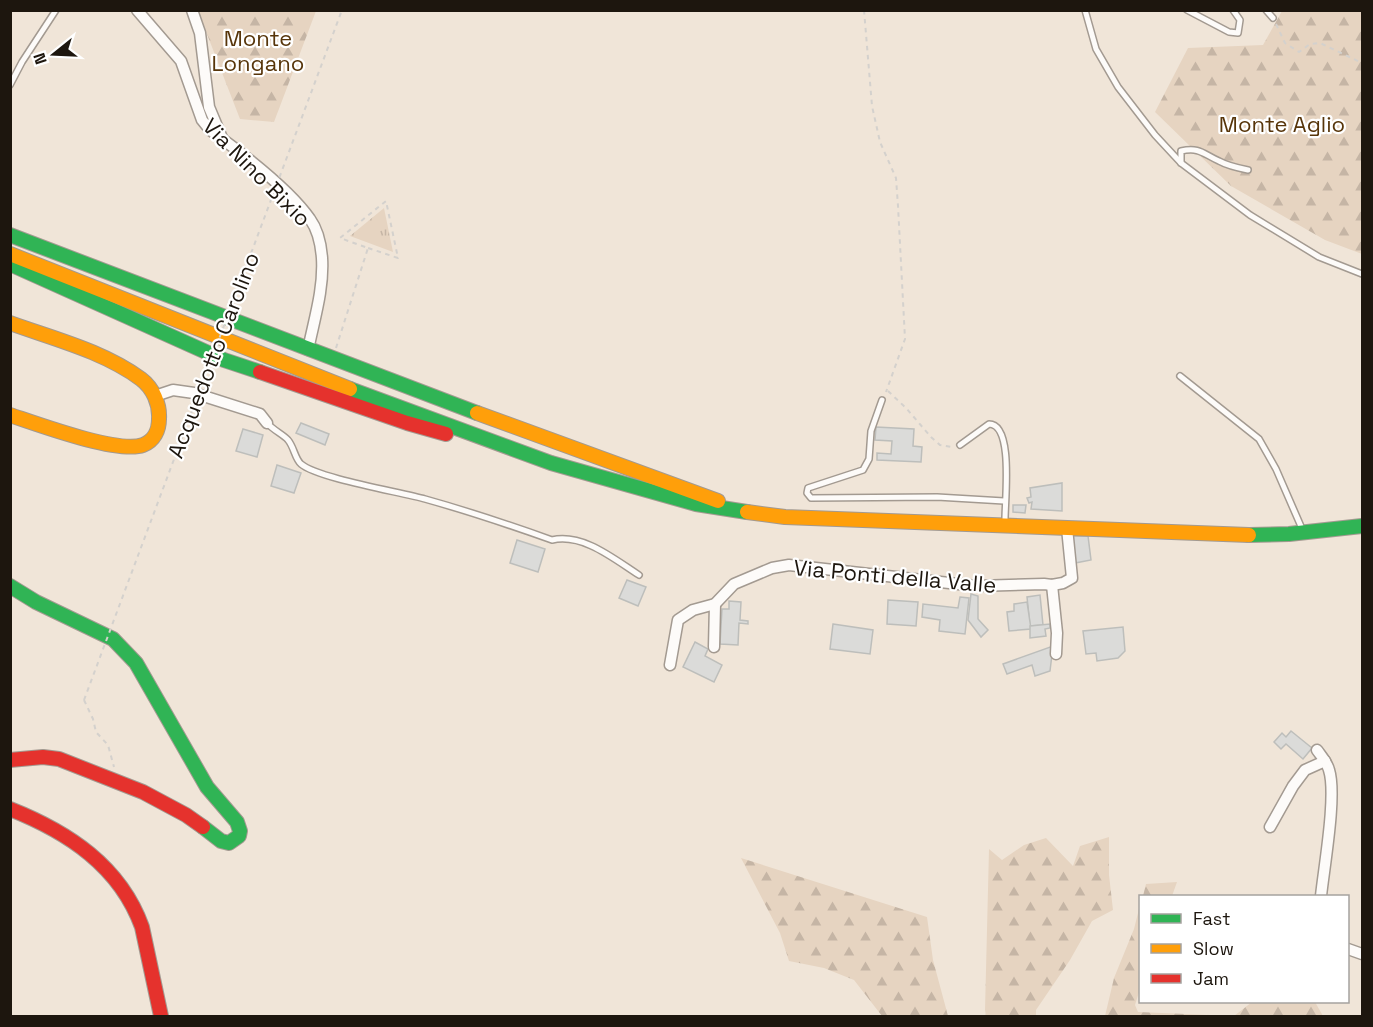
<svg xmlns="http://www.w3.org/2000/svg" width="1373" height="1027" font-family="'Space Grotesk',sans-serif">
<defs>
<pattern id="grass-tufts" width="24" height="20" patternUnits="userSpaceOnUse" patternTransform="scale(1.5)"><rect width="24" height="20" fill="#e6d4c1"/><path d="M3 7l-1-3M5 7V3M7 7l1-3M15 17l-1-3M17 17v-4M19 17l1-3" fill="none" stroke="#c5b5a5"/></pattern>
<pattern id="forest-firs" width="22" height="20" patternUnits="userSpaceOnUse" patternTransform="scale(1.5)"><rect width="22" height="20" fill="#e6d4c1"/><path d="M5 1l3.5 6h-7zM16 11l3.5 6h-7z" fill="#c5b5a5"/></pattern>
</defs>
<rect width="100%" height="100%" fill="#f0e5d8"/>
<path fill="url(#grass-tufts)" d="M384,208L393,252L350,236Z"/>
<g fill="url(#forest-firs)">
<path d="M198,11H316L274,122L240,119Z"/>
<path d="M1282,11H1362V254L1325,240L1231,186L1155,112L1188,48L1263,45Z"/>
<path d="M1109,837V875L1113,910L1092,921L1070,960L1036,1010V1016H986L985,1010L989,849L1002,860L1024,845L1046,838L1073,866L1080,846Z"/>
<path d="M741,858L927,917L933,960L948,1016H882L854,980L824,968L789,961L780,933Z"/>
<path d="M1177,882L1172,896H1143L1146,884Z"/>
<path d="M1140,905V989L1135,1005L1138,1012L1234,1016L1252,1002H1315L1323,1016H1105L1114,978L1134,929Z"/>
</g>
<g fill="#dbdbd9" stroke="#bdbebb" stroke-width="1.5">
<path d="M301,423L329,434L325,445L296,433Z"/>
<path d="M876,427L914,429L913,446L922,447L921,462L877,460V453L891,454L892,441L875,440Z"/>
<path d="M243,429L263,435L257,457L236,451Z"/>
<path d="M277,465L301,473L294,493L271,486Z"/>
<path d="M1062,483V511L1031,509L1032,502L1029,503L1027,498L1031,497L1030,488Z"/>
<path d="M1013,505H1026L1025,513L1013,512Z"/>
<path d="M1073,536H1088L1091,560L1075,563Z"/>
<path d="M517,540L545,549L538,572L510,563Z"/>
<path d="M627,580L646,587L638,606L619,598Z"/>
<path d="M971,594L978,596V619L988,630L981,637L968,620Z"/>
<path d="M1040,595L1043,625L1030,626L1027,597Z"/>
<path d="M960,597L969,598L965,634L939,631L940,620L922,617L923,604L958,608Z"/>
<path d="M888,600L918,602L916,626L887,624Z"/>
<path d="M729,601L741,602L740,620L748,621V624L739,623L738,645L720,644L722,609H729Z"/>
<path d="M1027,602L1031,629L1009,631L1007,612L1014,611V604Z"/>
<path d="M833,624L873,630L870,654L830,649Z"/>
<path d="M1050,624V628L1045,629L1046,636L1030,638V626Z"/>
<path d="M1123,627L1125,651L1118,658L1097,661L1096,653L1086,654L1083,631Z"/>
<path d="M695,642L708,649L705,656L722,665L714,682L683,667Z"/>
<path d="M1053,646L1050,671L1035,676L1032,665L1007,674L1003,664Z"/>
<path d="M1291,731L1312,748L1303,759L1286,744L1281,749L1274,742L1282,733L1286,737Z"/>
</g>
<g fill="none" stroke-linecap="round" stroke-linejoin="round">
<defs>
<g id="lane">
<path d="M1085,10L1096,49L1118,87L1155,135L1181,163L1250,215L1319,257L1362,274"/>
<path d="M1187,10L1229,32L1238,33L1240,20L1233,10"/>
<path d="M1266,10L1273,18"/>
<path d="M10,85L22,62L56,10"/>
<path d="M1181,163V151C1200,147 1203,154 1219,161C1228,166 1238,168 1248,170"/>
<path d="M1180,376L1259,439L1276,469L1303,531"/>
<path d="M882,400L871,431L869,459L863,470L808,488L807,493L811,498L937,497L1004,501"/>
<path d="M267,423C273,430 284,435 288,440C294,447 295,459 301,464C317,478 400,492 425,499C468,511 510,525 552,540C583,533 614,559 639,575"/>
<path d="M960,445L989,424C1015,424 1004,506 1005,524"/>
</g>
<g id="street">
<path d="M137,10L181,61L202,120L210,130C239,151 290,190 310,219C318,230 321,245 322,258C324,289 314,320 308,350"/>
<path d="M192,10L200,33L209,107L222,138"/>
<path d="M155,396L173,390L194,393L260,414L267,423"/>
<path d="M1052,585L1057,633L1056,654"/>
<path d="M714,647L715,604"/>
<path d="M670,665L678,620L693,610L715,604L734,584L772,568L789,565L976,586L1044,584L1052,585L1063,583L1072,578L1067,528"/>
<path d="M1317,750C1322,757 1327,762 1329,770C1337,795 1324,867 1321,896"/>
<path d="M1270,827L1293,786L1305,770L1325,761"/>
<path d="M1348,949L1362,954"/>
</g>
<g id="fast">
<path d="M10,235L477,413"/>
<path d="M10,264L224,360L260,372"/>
<path d="M350,389L551,463L696,504L747,512"/>
<path d="M1249,535L1289,534L1362,526"/>
<path d="M10,586L36,602L113,639L136,663L207,787L237,822L240,831L239,836L229,843L221,841L203,827"/>
</g>
<g id="slow">
<path d="M10,254L350,389"/>
<path d="M10,323C54,339 103,351 141,379C153,388 160,404 159,419C159,430 154,441 143,445C118,454 37,424 10,415"/>
<path d="M477,413L718,501"/>
<path d="M747,512L785,517L1249,535"/>
</g>
<g id="jam">
<path d="M260,372L407,423L446,434"/>
<path d="M10,760L43,757L59,759L143,792L186,815L203,827"/>
<path d="M10,809C68,832 120,866 142,927L161,1016"/>
</g>
</defs>
<use href="#lane" stroke="#a39a91" stroke-width="8"/>
<use href="#street" stroke="#a39a91" stroke-width="13"/>
<use href="#fast" stroke="#a39a91" stroke-width="16"/>
<use href="#slow" stroke="#a39a91" stroke-width="16"/>
<use href="#jam" stroke="#a39a91" stroke-width="16"/>
<g stroke="#d4d1cd" stroke-width="2" stroke-dasharray="4.5 4.5" stroke-linecap="butt">
<path d="M864,10L872,106L880,142L896,178L898,206L905,339L886,392"/>
<path d="M1276,24L1285,43L1299,52L1310,44L1320,43L1362,63"/>
<path d="M336,348L368,248L340,238L386,201L398,258L368,248"/>
<path d="M888,391L906,408L931,437L940,445L952,447"/>
<path d="M84,700L93,719L96,732L108,745L114,767"/>
</g>
<use href="#lane" stroke="#fdfbf9" stroke-width="5"/>
<use href="#street" stroke="#fdfbf9" stroke-width="10"/>
<use href="#fast" stroke="#30b455" stroke-width="14"/>
<use href="#slow" stroke="#ff9f0a" stroke-width="14"/>
<use href="#jam" stroke="#e5322d" stroke-width="14"/>
<path stroke="#d4d1cd" stroke-width="2" stroke-dasharray="4.5 4.5" stroke-linecap="butt" d="M84,700L342,10"/>
</g>
<g text-anchor="middle" dominant-baseline="central" stroke-width="4.5" stroke-linejoin="round" paint-order="stroke">
<g font-size="22" fill="#57350a" stroke="#fff">
<text x="258" y="38">Monte<tspan x="258" dy="25">Longano</tspan></text>
<text x="1282" y="124">Monte Aglio</text>
</g>
<g font-size="22" fill="#1d160e" stroke="#fff">
<text transform="translate(257 172) rotate(45)">Via Nino Bixio</text>
<text transform="translate(213 355) rotate(-69)">Acquedotto Carolino</text>
<text transform="translate(895 576) rotate(5)">Via Ponti della Valle</text>
</g>
</g>
<rect width="1373" height="1027" fill="none" stroke="#1d160e" stroke-width="24"/>
<rect x="1139" y="895" width="210" height="108" fill="#ffffff" stroke="#a5a29f" stroke-width="1.5"/>
<rect x="1151" y="914" width="30" height="9" fill="#30b455" stroke="#a5a29f" stroke-width="1.5"/>
<text x="1193" y="925" font-size="18" fill="#1d160e">Fast</text>
<rect x="1151" y="944" width="30" height="9" fill="#ff9f0a" stroke="#a5a29f" stroke-width="1.5"/>
<text x="1193" y="955" font-size="18" fill="#1d160e">Slow</text>
<rect x="1151" y="974" width="30" height="9" fill="#e5322d" stroke="#a5a29f" stroke-width="1.5"/>
<text x="1193" y="985" font-size="18" fill="#1d160e">Jam</text>
<g transform="translate(54 54) rotate(252)" stroke="#ffffff" stroke-width="4.5" paint-order="stroke">
<path d="M0-4.5L10 22L0 15L-10 22Z" fill="#1d160e"/>
<text y="-9" font-size="16" font-weight="bold" text-anchor="middle" fill="#1d160e">N</text>
</g>
</svg>
